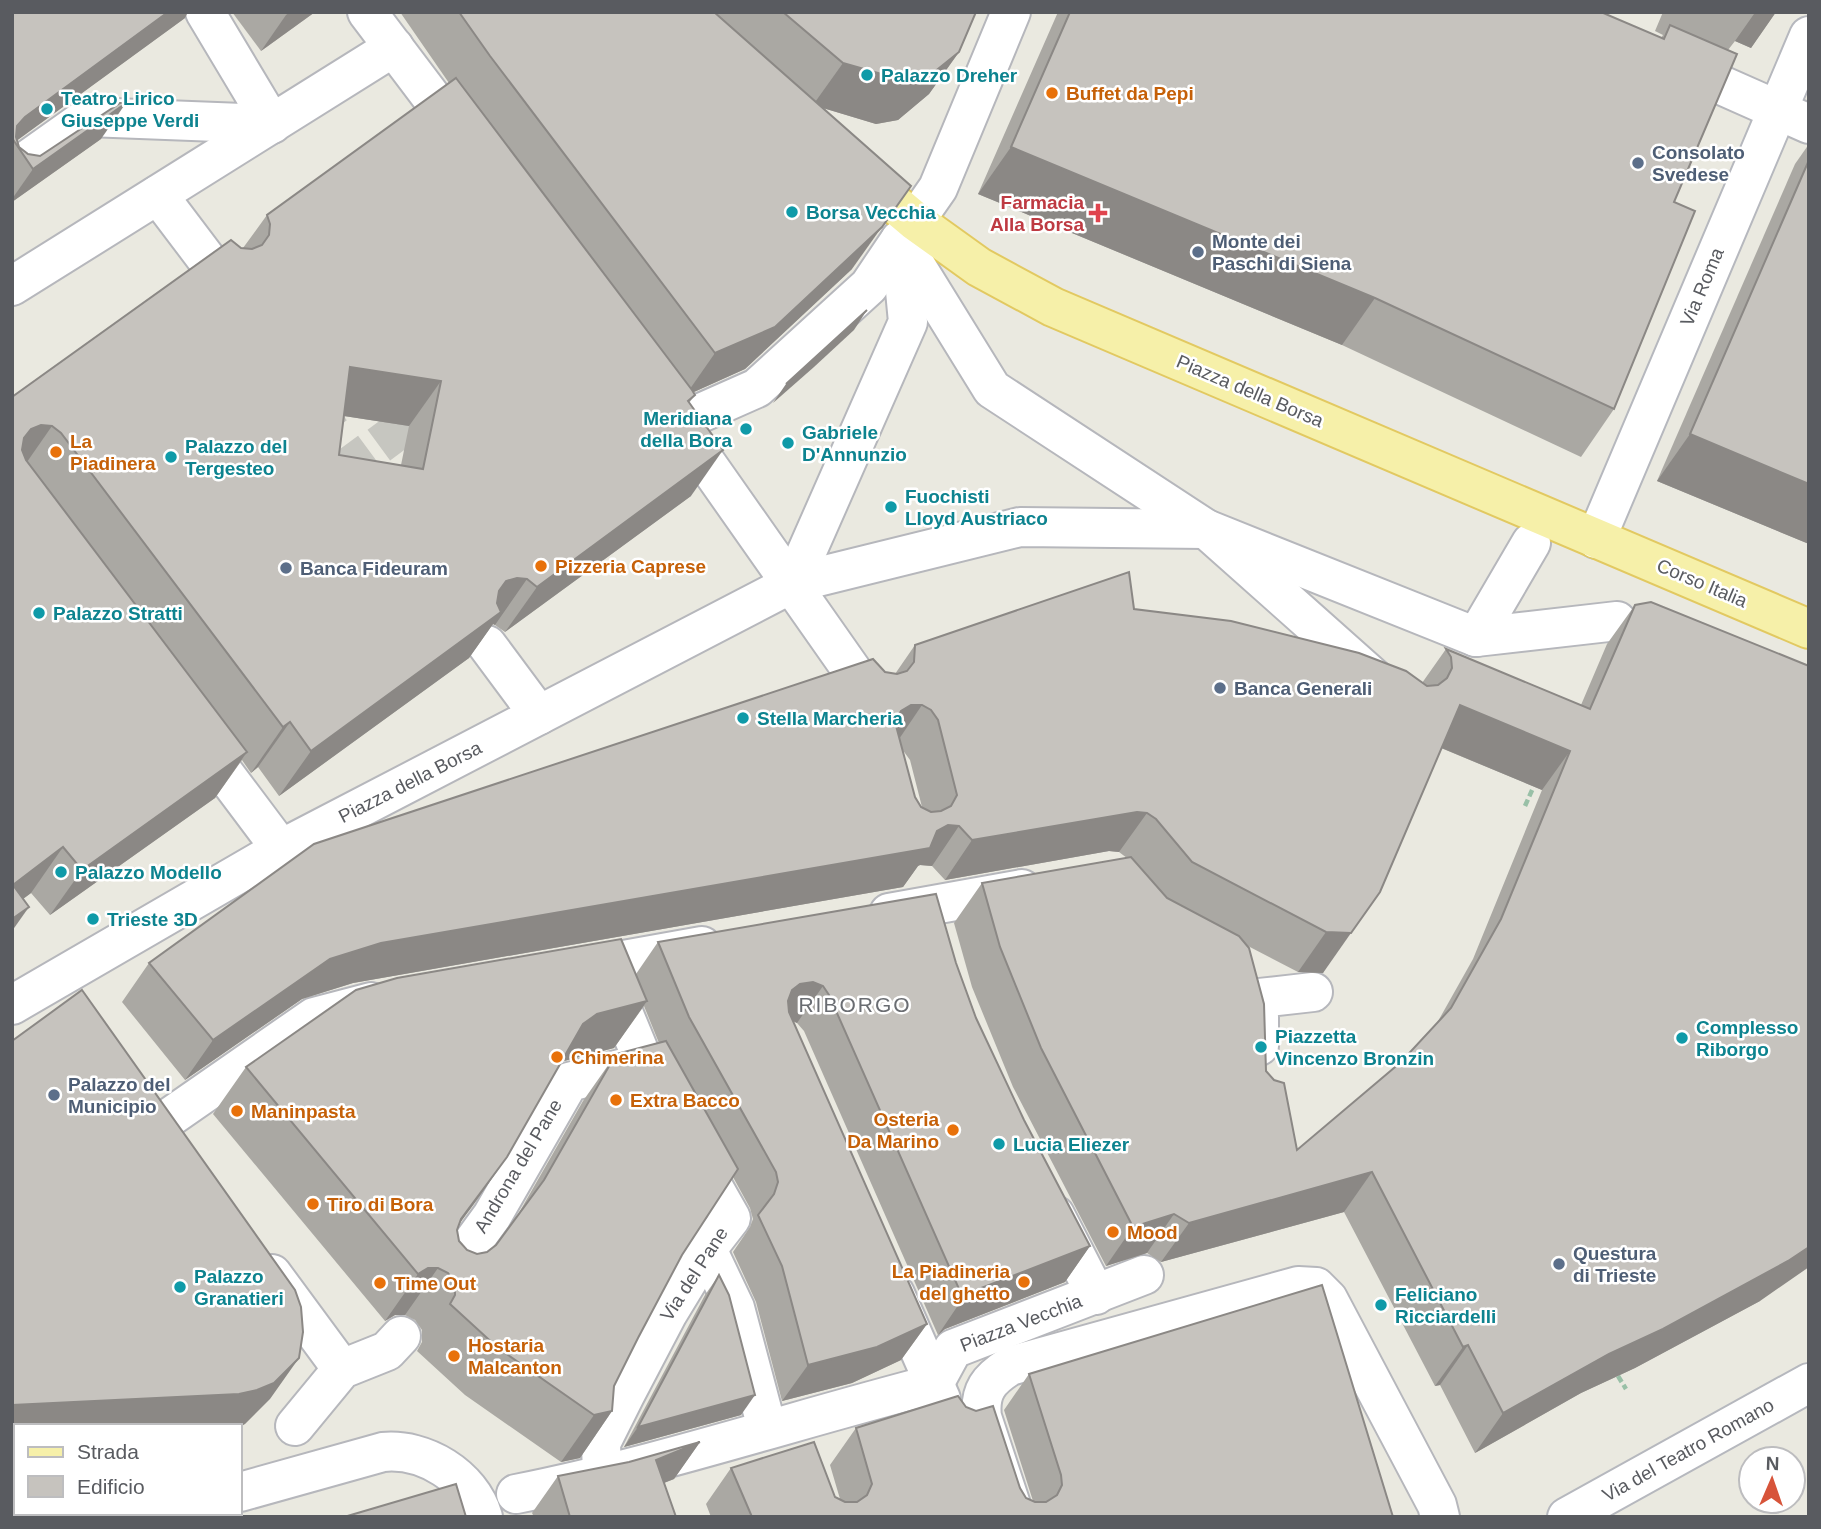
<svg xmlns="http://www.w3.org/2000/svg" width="1821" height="1529" font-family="Helvetica,sans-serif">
<rect width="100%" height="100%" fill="#eae9e0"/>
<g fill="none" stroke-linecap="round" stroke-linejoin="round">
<g stroke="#c6c6c0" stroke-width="38" stroke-dasharray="38 19" stroke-linecap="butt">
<path d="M309,401L381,499"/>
<path d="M333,479L448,394"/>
</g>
<defs>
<g id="pedestrian">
<path d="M367,12L463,139"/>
<path d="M1676,65L1809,124"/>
<path d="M12,171L88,117L272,124L205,12"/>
<path d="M158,195L217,273"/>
<path d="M915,221L938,188L1011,12"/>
<path d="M900,240L992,389L1206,529L1379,683"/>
<path d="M12,286L394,47"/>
<path d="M678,423L757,388L869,286L900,240"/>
<path d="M681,427L867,692"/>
<path d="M793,583L908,322L901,249"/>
<path d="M1476,637L1531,543"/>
<path d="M487,645L539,715"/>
<path d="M197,737L281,849"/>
<path d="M889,913L1022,889"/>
<path d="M579,968L702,946"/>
<path d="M609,978L644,1063L662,1095"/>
<path d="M12,1005L281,849L793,583L1020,527L1206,529L1476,637L1617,621"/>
<path d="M1259,1046V998L1313,992"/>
<path d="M160,1124L314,1017L371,1002"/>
<path d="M1055,1215L1096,1295"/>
<path d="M707,1249L735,1308L767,1428"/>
<path d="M272,1274L342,1369"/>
<path d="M446,1279L492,1216L569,1082L644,1063"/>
<path d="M895,1294L941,1399"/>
<path d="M295,1426L342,1369L387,1351L401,1336"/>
<path d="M602,1477L601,1443L625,1395L668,1313L707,1249L731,1218L693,1151"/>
<path d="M516,1494C657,1466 794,1420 934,1384L953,1349L1144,1275"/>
</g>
<g id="minor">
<path d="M240,1492L383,1452C424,1448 471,1476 483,1517"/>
<path d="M12,1500H16"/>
<path d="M104,1513H148"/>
<path d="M1015,1517L982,1417C979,1391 989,1379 1010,1366L1298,1286L1316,1287L1328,1299L1437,1505L1440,1517"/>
</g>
<g id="secondary">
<path d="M1596,539L1809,36"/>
<path d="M1567,1517L1809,1383"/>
</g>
<path id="primary" d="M857,172L915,221L979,267L1053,307L1809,629"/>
</defs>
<use href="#pedestrian" stroke="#b6b7bc" stroke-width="42"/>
<use href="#minor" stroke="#b6b7bc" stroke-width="42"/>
<use href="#secondary" stroke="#b6b8be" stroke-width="42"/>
<use href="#primary" stroke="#e2c961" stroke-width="42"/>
<g stroke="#99c0a7" stroke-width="4.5" stroke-dasharray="7 3.5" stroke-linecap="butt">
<path d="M1525,806L1533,788"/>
<path d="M1618,1376L1626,1389"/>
</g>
<use href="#pedestrian" stroke="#fff" stroke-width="38"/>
<use href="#minor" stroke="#fff" stroke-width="38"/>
<use href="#secondary" stroke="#fff" stroke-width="38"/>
<use href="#primary" stroke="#f6f0a9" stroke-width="38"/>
</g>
<g fill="#aaa8a3" fill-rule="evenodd">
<path d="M12,12L185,18L17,140L19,147L28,154L40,156L101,139L12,202Z"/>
<path d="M232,12H315L261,51Z"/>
<path d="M400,12H976L959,52L929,94L898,120L876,124L823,108L852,269L745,369L694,392L695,395L689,403L691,496L505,632L495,625L493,624L469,658L279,796L258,767L251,773L242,760L215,798L50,915L31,893L23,899L12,931V397L241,248H243L267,215L449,83ZM344,416L409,426L401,465L339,455Z"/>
<path d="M1058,12H1601L1661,38L1663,35L1655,31L1663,12H1776L1751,48L1735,41L1728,50L1674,202L1614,409L1581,457L1342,345L978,194Z"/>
<path d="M1809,144V544L1657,481L1795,164Z"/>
<path d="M1635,605L1760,1301L1635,1368L1581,1393L1475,1453L1440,1385L1435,1386L1344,1212L1161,1262L1147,1253L1106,1266L1013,1087L972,987L954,923L982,883L1127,858L1119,852L1109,851L945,880L932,866L920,865L918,866L903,887L353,983L302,999L185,1080L122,1002L149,963L885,672L895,674L915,645L1134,609L1422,683L1446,649L1581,705L1607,644ZM1441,748L1542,790L1473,959L1437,1023L1401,1062L1297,1150L1266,1071L1246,945L1298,972L1323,973ZM902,749L910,760L922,807L915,797Z"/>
<path d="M658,942L956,963L976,1018L1024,1120L1090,1246L1065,1282L945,1329L938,1335L804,1031L797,1023L793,1021L927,1324L901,1360L852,1383L782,1401L756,1302L733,1252L750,1227L753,1219L750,1208L733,1177L682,1255L638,1338L614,1386L612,1411L580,1458L561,1462L465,1395L417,1351L422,1342V1330L415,1320L405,1315H395L385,1321L213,1114L246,1067L636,974ZM644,1006L659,1043L616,1054L583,1101L516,1218L496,1245L487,1252L477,1254L467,1250L459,1241L457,1230L460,1223L561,1063L564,1061L614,1048Z"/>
<path d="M719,1275L741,1415L624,1447L705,1295Z"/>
<path d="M1029,1374L1393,1517H711L706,1504L731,1468L835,1497L840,1499L830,1465L856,1428L1020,1488L1026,1498L1033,1501L1004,1410Z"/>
<path d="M700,1442L674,1479L664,1483L676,1517H534L532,1513L558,1476L629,1462Z"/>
</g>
<g fill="#8b8885">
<path d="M168,12H188L185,18L15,142L12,134L25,117Z"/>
<path d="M290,12H315L261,51L286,15Z"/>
<path d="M1750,12H1776L1751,48L1735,41L1754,14Z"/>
<path d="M959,52L929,94L898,120L876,124L813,105L843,63Z"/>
<path d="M126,103L101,139L12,202V199L33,169Z"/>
<path d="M1011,147L1375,298L1342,345L978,194Z"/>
<path d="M911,186L852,269L745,369L685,396L715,353Z"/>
<path d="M867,310L854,330L814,367L773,403L786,384Z"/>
<path d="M350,367L441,381L409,426L318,412Z"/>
<path d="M41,425L52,426L20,472L12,455L31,429Z"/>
<path d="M1690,434L1809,484V544L1657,481Z"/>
<path d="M723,450L691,496L505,632L537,587Z"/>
<path d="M517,578L527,579L495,625L493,624L469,658L279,796L311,751L499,591L506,581Z"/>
<path d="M911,705H922L895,745L874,751L901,711Z"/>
<path d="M1460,705L1570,751L1542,790L1432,744Z"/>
<path d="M290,722L258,767L251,773L283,727Z"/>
<path d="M247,752L215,798L50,915L82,870Z"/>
<path d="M1137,812L1147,813L1119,852L1109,851L945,880L972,840Z"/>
<path d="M948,825L959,826L932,866L920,865L918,866L903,887L353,983L302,999L185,1080L213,1040L330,959L381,943L937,831Z"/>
<path d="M63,847L31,893L12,907L13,885Z"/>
<path d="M29,907L12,931V919Z"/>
<path d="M1326,932L1351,933L1323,973L1298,972Z"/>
<path d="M813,982L823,986L797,1023L787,1018L775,1020L792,990L800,984Z"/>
<path d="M647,1001L614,1048L564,1061L550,1071L583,1024L597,1014Z"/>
<path d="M507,1157L474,1204L428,1266L461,1219Z"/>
<path d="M1372,1172L1344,1212L1161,1262L1189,1223Z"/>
<path d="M1174,1214L1147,1253L1106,1266L1133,1227Z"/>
<path d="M1090,1246L1065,1282L945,1329L938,1335L963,1298L971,1292Z"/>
<path d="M1809,1247V1267L1760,1301L1635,1368L1581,1393L1475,1453L1503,1413L1609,1354Z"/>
<path d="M428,1268H438L405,1315H395L385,1321L418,1274Z"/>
<path d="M927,1324L901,1360L852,1383L782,1401L808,1365Z"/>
<path d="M1468,1345L1440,1385L1435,1386L1463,1347Z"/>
<path d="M299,1358L270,1399L245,1424L240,1427L16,1426V1445H12V1405Z"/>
<path d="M755,1395L741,1415L624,1447L638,1427Z"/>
<path d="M612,1411L580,1458L561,1462L594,1415Z"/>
<path d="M700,1442L674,1479L630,1496L656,1460Z"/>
</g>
<g fill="#c6c3be" stroke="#8b8885" stroke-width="2" fill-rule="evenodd">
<path d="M12,12H168L25,117L17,126L16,137L19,147L28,154L40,156L120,103H126L33,169L12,138Z"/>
<path d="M459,12H714L911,186L882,227L775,327L715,353L490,56Z"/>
<path d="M783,12H976L959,52L928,77L906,81L843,63Z"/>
<path d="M1070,12H1601L1664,39L1670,25L1737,54L1674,202L1695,211L1614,409L1375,298L1011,147Z"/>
<path d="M456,78L692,390L695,395L688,401L723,450L537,587L527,579L517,578L506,581L499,591L497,603L501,612L311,751L290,722L283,727L61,433L52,426L41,425L31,429L24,438L22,450L26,460L247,752L82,870L63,847L13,885L29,907L12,919V397L231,240L241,248L252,249L262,245L269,235L270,224L267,215ZM350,367L441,381L423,469L339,455Z"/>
<path d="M1809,160V484L1690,434Z"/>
<path d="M867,310L827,348L786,384Z"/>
<path d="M1129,572L1134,609L1231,621L1359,653L1406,671L1427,686L1438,685L1447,678L1452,668L1451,657L1446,649L1590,709L1635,605L1651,602L1809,666V1247L1788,1261L1663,1329L1609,1354L1503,1413L1468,1345L1463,1347L1372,1172L1189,1223L1174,1214L1133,1227L1041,1048L1000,947L982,883L1131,857L1167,898L1239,936L1249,948L1264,1004L1266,1071L1274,1080L1284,1083L1297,1150L1401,1062L1451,1008L1501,919L1570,751L1460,705L1380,892L1351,933L1326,932L1192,862L1156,819L1147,813L1137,812L972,840L959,826L948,825L937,831L930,848L381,943L330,959L213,1040L149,963L314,844L873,659L885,672L897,674L907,671L914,662L915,645ZM911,705H922L931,710L938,720L957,795L951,806L941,811L931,812L921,807L915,797L895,722L901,711Z"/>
<path d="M936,894L956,963L976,1018L1024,1120L1090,1246L971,1292L963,1298L829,995L823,986L813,982L800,984L792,990L788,1001L789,1012L927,1324L877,1347L808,1365L782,1266L758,1215L774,1194L778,1182L776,1172L689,1017L658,942Z"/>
<path d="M621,939L647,1001L597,1014L583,1024L507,1157L461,1219L457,1230L459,1241L467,1250L477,1254L487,1252L496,1245L544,1180L616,1054L666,1041L738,1169L682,1255L638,1338L614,1386L612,1411L594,1415L498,1348L450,1304L455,1295V1283L448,1273L438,1268H428L418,1274L246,1067L356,990L397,978Z"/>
<path d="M82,990L295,1290L301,1307L303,1332L299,1358L274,1383L257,1390L239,1394L12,1405V1041Z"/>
<path d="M719,1275L729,1295L755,1395L638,1427Z"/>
<path d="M1322,1285L1393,1517H752L731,1468L814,1442L835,1497L845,1502H857L867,1495L872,1484L856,1428L958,1396L966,1407L976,1411L993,1406L1020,1488L1026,1498L1035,1502H1046L1057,1495L1062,1485L1061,1475L1029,1374Z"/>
<path d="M700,1442L656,1460L676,1517H570L558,1476L629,1462Z"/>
<path d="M456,1484L466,1517H344Z"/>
</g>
<g fill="#0f9aa8" stroke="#fff" stroke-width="2.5">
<circle cx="867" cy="75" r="7"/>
<circle cx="47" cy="109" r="7"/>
<circle cx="792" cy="212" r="7"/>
<circle cx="746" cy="429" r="7"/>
<circle cx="788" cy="443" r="7"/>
<circle cx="171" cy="457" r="7"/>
<circle cx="891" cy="507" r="7"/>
<circle cx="39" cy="613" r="7"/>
<circle cx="743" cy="718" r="7"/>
<circle cx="61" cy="872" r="7"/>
<circle cx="93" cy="919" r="7"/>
<circle cx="1682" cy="1038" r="7"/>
<circle cx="1261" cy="1047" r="7"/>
<circle cx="999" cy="1144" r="7"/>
<circle cx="180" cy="1287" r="7"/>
<circle cx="1381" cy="1305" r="7"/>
</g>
<g fill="#e8710a" stroke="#fff" stroke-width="2.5">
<circle cx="1052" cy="93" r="7"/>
<circle cx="56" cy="452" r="7"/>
<circle cx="541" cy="566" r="7"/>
<circle cx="557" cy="1057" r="7"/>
<circle cx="616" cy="1100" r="7"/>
<circle cx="237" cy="1111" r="7"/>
<circle cx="953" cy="1130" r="7"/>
<circle cx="313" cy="1204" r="7"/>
<circle cx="1113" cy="1232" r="7"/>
<circle cx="1024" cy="1282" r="7"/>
<circle cx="380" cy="1283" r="7"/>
<circle cx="454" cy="1356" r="7"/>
</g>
<g fill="#5c6f8a" stroke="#fff" stroke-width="2.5">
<circle cx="1638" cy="163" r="7"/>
<circle cx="1198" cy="252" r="7"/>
<circle cx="286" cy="568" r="7"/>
<circle cx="1220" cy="688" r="7"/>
<circle cx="54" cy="1095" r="7"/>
<circle cx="1559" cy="1264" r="7"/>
</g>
<path fill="#e0444e" stroke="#fff" stroke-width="2.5" d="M1094.5 202.5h7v7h7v7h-7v7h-7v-7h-7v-7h7z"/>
<g text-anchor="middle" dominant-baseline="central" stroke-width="5" stroke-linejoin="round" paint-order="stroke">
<g font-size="19" font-weight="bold" fill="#0d838f" stroke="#fff" text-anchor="start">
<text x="881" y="75">Palazzo Dreher</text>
<text x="61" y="98">Teatro Lirico<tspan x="61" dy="22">Giuseppe Verdi</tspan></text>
<text x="806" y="212">Borsa Vecchia</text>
<text x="732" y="418" text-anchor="end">Meridiana<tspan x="732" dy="22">della Bora</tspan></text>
<text x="802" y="432">Gabriele<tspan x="802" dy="22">D'Annunzio</tspan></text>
<text x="185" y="446">Palazzo del<tspan x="185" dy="22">Tergesteo</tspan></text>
<text x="905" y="496">Fuochisti<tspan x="905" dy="22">Lloyd Austriaco</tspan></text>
<text x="53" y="613">Palazzo Stratti</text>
<text x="757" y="718">Stella Marcheria</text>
<text x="75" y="872">Palazzo Modello</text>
<text x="107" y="919">Trieste 3D</text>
<text x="1696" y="1027">Complesso<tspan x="1696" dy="22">Riborgo</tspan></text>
<text x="1275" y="1036">Piazzetta<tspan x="1275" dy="22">Vincenzo Bronzin</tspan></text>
<text x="1013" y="1144">Lucia Eliezer</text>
<text x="194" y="1276">Palazzo<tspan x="194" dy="22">Granatieri</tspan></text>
<text x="1395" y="1294">Feliciano<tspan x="1395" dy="22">Ricciardelli</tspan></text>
</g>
<g font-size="19" font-weight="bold" fill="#c56008" stroke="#fff" text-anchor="start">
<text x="1066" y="93">Buffet da Pepi</text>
<text x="70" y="441">La<tspan x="70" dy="22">Piadinera</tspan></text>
<text x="555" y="566">Pizzeria Caprese</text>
<text x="571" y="1057">Chimerina</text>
<text x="630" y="1100">Extra Bacco</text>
<text x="251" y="1111">Maninpasta</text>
<text x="939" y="1119" text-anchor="end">Osteria<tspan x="939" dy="22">Da Marino</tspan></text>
<text x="327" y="1204">Tiro di Bora</text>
<text x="1127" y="1232">Mood</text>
<text x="1010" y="1271" text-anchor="end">La Piadineria<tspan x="1010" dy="22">del ghetto</tspan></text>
<text x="394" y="1283">Time Out</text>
<text x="468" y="1345">Hostaria<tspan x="468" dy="22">Malcanton</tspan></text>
</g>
<g font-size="19" font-weight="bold" fill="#4e5e75" stroke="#fff" text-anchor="start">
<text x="1652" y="152">Consolato<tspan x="1652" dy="22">Svedese</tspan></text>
<text x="1212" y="241">Monte dei<tspan x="1212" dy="22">Paschi di Siena</tspan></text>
<text x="300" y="568">Banca Fideuram</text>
<text x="1234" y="688">Banca Generali</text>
<text x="68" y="1084">Palazzo del<tspan x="68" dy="22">Municipio</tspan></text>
<text x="1573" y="1253">Questura<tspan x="1573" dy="22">di Trieste</tspan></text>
</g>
<g font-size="19" font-weight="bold" fill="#be3a42" stroke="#fff" text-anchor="end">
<text x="1084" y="202">Farmacia<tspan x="1084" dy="22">Alla Borsa</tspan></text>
</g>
<g font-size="19" fill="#595b60" stroke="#fff">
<text transform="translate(1702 287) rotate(-67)">Via Roma</text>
<text transform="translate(1250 391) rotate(23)">Piazza della Borsa</text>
<text transform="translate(1702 583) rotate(23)">Corso Italia</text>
<text transform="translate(410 782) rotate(-27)">Piazza della Borsa</text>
<text transform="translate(518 1166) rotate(-59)">Androna del Pane</text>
<text transform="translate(694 1274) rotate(-57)">Via del Pane</text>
<text transform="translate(1021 1323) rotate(-21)">Piazza Vecchia</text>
<text transform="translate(1688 1450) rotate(-29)">Via del Teatro Romano</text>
</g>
<g font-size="21" letter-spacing="2" fill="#6a6d72" stroke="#fff">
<text x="855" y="1004">RIBORGO</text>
</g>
</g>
<rect width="1821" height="1529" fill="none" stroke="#595b60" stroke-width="28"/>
<rect x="14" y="1424" width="228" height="91" fill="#ffffff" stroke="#bdbdbf" stroke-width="2"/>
<rect x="28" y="1447" width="35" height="10" fill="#f6f0a9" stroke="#bdbdbf" stroke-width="2"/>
<text x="77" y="1459" font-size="21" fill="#595b60">Strada</text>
<rect x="28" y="1476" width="35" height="21" fill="#c6c3be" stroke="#bdbdbf" stroke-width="2"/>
<text x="77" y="1494" font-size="21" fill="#595b60">Edificio</text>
<g transform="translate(1772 1480) rotate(2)"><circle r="33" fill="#ffffff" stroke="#bdbdbf" stroke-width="2"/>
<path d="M0-5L12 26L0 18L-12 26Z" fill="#d7543a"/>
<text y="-10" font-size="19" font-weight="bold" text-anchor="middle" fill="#595b60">N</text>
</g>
</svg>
